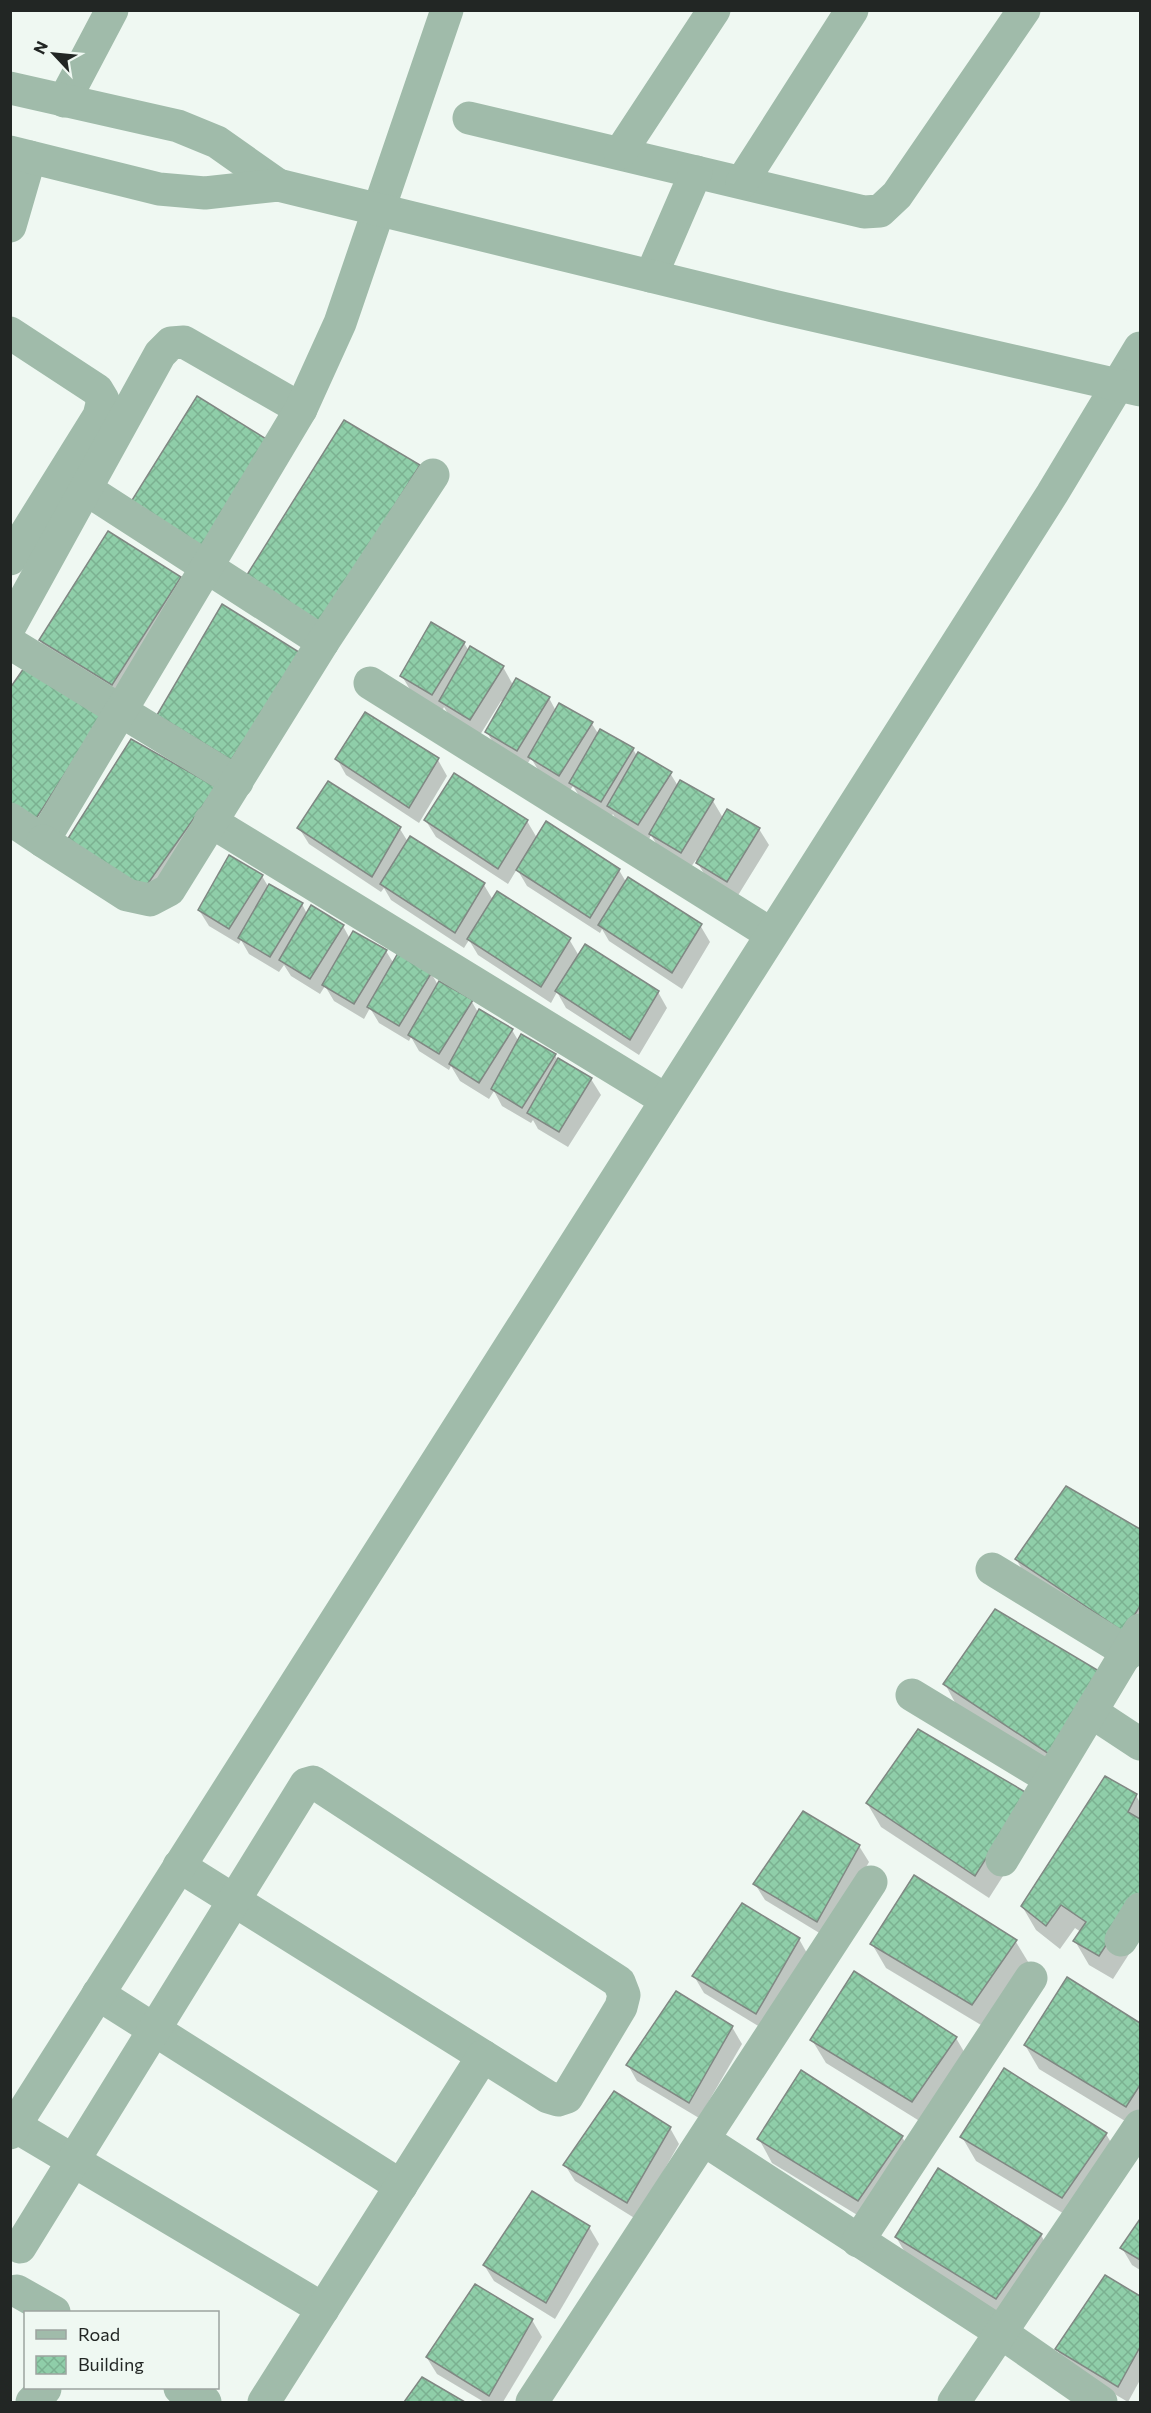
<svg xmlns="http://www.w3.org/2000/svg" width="1151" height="2413" font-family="Commissioner,sans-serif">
<defs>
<pattern id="building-cross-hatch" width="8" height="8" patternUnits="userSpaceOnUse" patternTransform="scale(1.5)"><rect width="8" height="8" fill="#8fcea9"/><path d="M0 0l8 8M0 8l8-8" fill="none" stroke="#7bb191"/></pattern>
</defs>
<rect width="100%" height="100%" fill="#eff8f2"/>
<g fill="#0003">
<path d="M179,578L193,602L126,708L54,664L40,640Z"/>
<path d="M464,643L469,651L503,667L513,685L549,698L556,711L560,705L592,724L599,735L633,749L637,756L670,773L678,786L713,801L723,818L759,829L769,845L737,897L707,879L696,860L690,868L660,850L651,835L648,841L618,823L613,814L611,817L581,799L573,786L569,792L540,773L531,758L526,766L496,748L487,732L504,702L501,701L480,735L450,717L444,707L442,711L412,693L402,676Z"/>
<path d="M337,759L438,760L447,776L419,823L346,775Z"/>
<path d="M328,783L400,829L408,842L484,885L493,900L569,939L579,956L658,992L667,1008L639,1055L566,1008L557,992L551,1003L478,955L469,940L464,948L391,900L384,888L381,892L309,844L299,828Z"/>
<path d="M215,788L158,912L82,864Z"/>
<path d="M426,821H527L537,838L619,870L626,882L700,925L710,942L682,989L609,941L602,929L600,933L527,886L517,869L508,884L436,837Z"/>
<path d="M262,876L269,888L302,904L307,914L343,926L350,939L386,951L394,964L431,973L438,985L472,1002L479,1014L512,1030L519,1042L555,1055L558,1061L591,1079L601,1095L568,1147L538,1129L533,1120L531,1123L502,1106L494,1091L489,1099L460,1081L451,1066L449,1070L419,1051L411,1037L409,1041L379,1023L370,1008L364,1019L334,1001L325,986L320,994L291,976L284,965L279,972L249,954L241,940L239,944L209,926L199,910Z"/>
<path d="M1067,1488L1140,1531V1651L1030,1583L1016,1559Z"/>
<path d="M995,1611L1066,1779L958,1708L945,1684Z"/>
<path d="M1136,1795L1140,1803V1937L1113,1979L1089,1965L1075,1941L1081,1932L1075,1928L1060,1949L1036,1930L1022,1906Z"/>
<path d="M867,1803L1040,1818L989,1898L881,1827Z"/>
<path d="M859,1846L869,1862L826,1937L765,1900L755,1884Z"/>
<path d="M915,1877L1016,1942L1030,1965L986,2028L886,1968L872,1944Z"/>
<path d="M799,1939L808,1955L765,2030L704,1993L694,1976Z"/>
<path d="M1068,1979L1140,2025V2130L1039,2069L1025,2045Z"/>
<path d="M732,2027L742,2044L699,2118L637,2081L628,2065Z"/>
<path d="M956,2038L970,2062L926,2125L826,2063L812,2040Z"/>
<path d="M1004,2070L1106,2134L1120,2158L1076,2221L976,2161L962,2137Z"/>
<path d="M670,2128L679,2144L636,2219L575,2181L565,2165Z"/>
<path d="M902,2137L916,2161L872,2224L772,2163L759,2139Z"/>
<path d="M1140,2221V2270L1132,2265L1122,2248Z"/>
<path d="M589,2227L599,2244L555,2319L494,2281L484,2265Z"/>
<path d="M1041,2235L1054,2259L1010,2322L910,2261L896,2237Z"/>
<path d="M1105,2277L1140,2298V2380L1128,2402L1066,2365L1057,2349Z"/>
<path d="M532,2320L542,2337L503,2402H484L437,2374L427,2358Z"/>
<path d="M422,2379L462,2402H406Z"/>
</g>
<g fill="url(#building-cross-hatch)" stroke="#808883" stroke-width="1.5">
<path d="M197,396L271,442L202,550L129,505Z"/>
<path d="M344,420L420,465L319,625L245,578Z"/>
<path d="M108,531L181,577L112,685L39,640Z"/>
<path d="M222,604L302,654L231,760L157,715Z"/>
<path d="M431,622L465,642L432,695L400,676Z"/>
<path d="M470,646L504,666L470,720L439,701Z"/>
<path d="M24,668L103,714L34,822L10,807V688Z"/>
<path d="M516,678L550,697L517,751L485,732Z"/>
<path d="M559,703L593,722L559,776L528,757Z"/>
<path d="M365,712L439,758L409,808L335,759Z"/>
<path d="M600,729L634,748L601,802L569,783Z"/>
<path d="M131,739L216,787L144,889L67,840Z"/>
<path d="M638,752L672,772L638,825L607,806Z"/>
<path d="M454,773L528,820L498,869L424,820Z"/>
<path d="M680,780L714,799L681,853L649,834Z"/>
<path d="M328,781L401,827L372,877L297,828Z"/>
<path d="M727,809L760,828L727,882L696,863Z"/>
<path d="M546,821L620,869L590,918L516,870Z"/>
<path d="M410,836L485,883L455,933L380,884Z"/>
<path d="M229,855L263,875L229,929L198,910Z"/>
<path d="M628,877L702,924L672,973L598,925Z"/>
<path d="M269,884L303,903L270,957L238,938Z"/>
<path d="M497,891L571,938L541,987L467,939Z"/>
<path d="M311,905L344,925L310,979L279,960Z"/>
<path d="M353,931L387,950L354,1004L322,985Z"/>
<path d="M585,944L659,991L630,1040L555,991Z"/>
<path d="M398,953L432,972L399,1026L367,1007Z"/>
<path d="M439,981L473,1000L439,1054L408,1035Z"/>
<path d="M479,1009L513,1029L479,1083L449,1064Z"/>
<path d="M521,1034L556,1054L522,1108L491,1089Z"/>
<path d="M558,1058L592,1078L559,1132L527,1113Z"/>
<path d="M1066,1486L1140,1529V1606L1124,1632L1015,1559Z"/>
<path d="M995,1609L1104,1674L1052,1756L943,1684Z"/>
<path d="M918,1729L1027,1793L975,1876L866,1803Z"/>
<path d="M1105,1776L1137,1794L1128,1812L1140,1819V1893L1099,1956L1073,1941L1086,1922L1061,1905L1046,1926L1021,1906Z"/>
<path d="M803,1811L860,1845L817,1922L753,1884Z"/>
<path d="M914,1875L1017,1940L972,2005L870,1944Z"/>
<path d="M742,1903L800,1938L756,2014L692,1976Z"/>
<path d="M854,1971L957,2037L912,2102L810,2040Z"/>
<path d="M1067,1977L1140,2023V2085L1126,2107L1024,2045Z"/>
<path d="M676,1991L733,2026L689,2103L626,2065Z"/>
<path d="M1004,2068L1107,2133L1062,2198L960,2137Z"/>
<path d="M801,2070L903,2136L858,2201L757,2139Z"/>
<path d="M614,2091L671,2127L627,2203L563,2165Z"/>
<path d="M938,2168L1042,2234L996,2299L895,2237Z"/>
<path d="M532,2191L590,2226L546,2303L483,2265Z"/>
<path d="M1140,2219V2260L1120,2248Z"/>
<path d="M1105,2275L1140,2296V2347L1118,2387L1055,2349Z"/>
<path d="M475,2284L533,2319L489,2396L426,2357Z"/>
<path d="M422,2377L465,2402H404Z"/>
</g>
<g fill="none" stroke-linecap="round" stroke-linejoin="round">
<g stroke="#a0bbaa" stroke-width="33">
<path d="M64,101L112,10"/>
<path d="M469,118L864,212L880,211L897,195L1024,10"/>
<path d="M620,153L714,10"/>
<path d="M742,182L852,10"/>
<path d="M10,226L30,157"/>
<path d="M651,276L696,172"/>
<path d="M10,333L97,390L103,400L99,416L10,559"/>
<path d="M86,489L323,642"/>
<path d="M10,626L160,354L171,343L184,342L301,409"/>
<path d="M10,643L237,782"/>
<path d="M370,683L771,934"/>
<path d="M10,819L43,841L301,409L340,323L447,10"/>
<path d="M210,821L666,1100"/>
<path d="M43,841L127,895L150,900L169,890L323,642L433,475"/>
<path d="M992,1569L1129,1653"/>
<path d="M912,1695L1049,1778"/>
<path d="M1093,1713L1140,1744"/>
<path d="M1002,1860L1140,1630"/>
<path d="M179,1866L483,2056"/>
<path d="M1121,1940L1140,1909"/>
<path d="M98,1994L401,2186"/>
<path d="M15,2126L323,2309"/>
<path d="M10,2133L1052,494L1140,348"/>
<path d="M704,2140L1000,2332L1101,2402"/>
<path d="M858,2241L1031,1978"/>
<path d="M20,2247L306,1784L313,1782L619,1982L624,1995L621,2007L567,2097L558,2100L548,2097L483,2056L264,2402"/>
<path d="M17,2291L54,2312"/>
<path d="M180,2388L205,2402"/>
<path d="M32,2402L45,2389"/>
<path d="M532,2402L871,1882"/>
<path d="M954,2402L1140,2126"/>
</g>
<g stroke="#a0bbaa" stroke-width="33">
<path d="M10,88L178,126L217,142L278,185"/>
<path d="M10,152L159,189L205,193L278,185L773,306L1140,390"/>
</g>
</g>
<rect width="1151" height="2413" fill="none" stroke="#222624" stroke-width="24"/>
<rect x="24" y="2311" width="195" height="78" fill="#eff8f2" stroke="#9da4a0" stroke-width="1.5"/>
<rect x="36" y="2330" width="30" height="9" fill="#a0bbaa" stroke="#9da4a0" stroke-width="1.5"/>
<text x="78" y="2341" font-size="18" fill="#222624">Road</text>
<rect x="36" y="2356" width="30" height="18" fill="url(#building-cross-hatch)" stroke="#9da4a0" stroke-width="1.5"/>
<text x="78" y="2371" font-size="18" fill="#222624">Building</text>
<g transform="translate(54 54) rotate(296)" stroke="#eff8f2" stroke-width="4.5" paint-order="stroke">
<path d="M0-4.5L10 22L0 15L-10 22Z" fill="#222624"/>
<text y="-9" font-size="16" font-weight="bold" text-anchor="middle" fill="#222624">N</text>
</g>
</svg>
